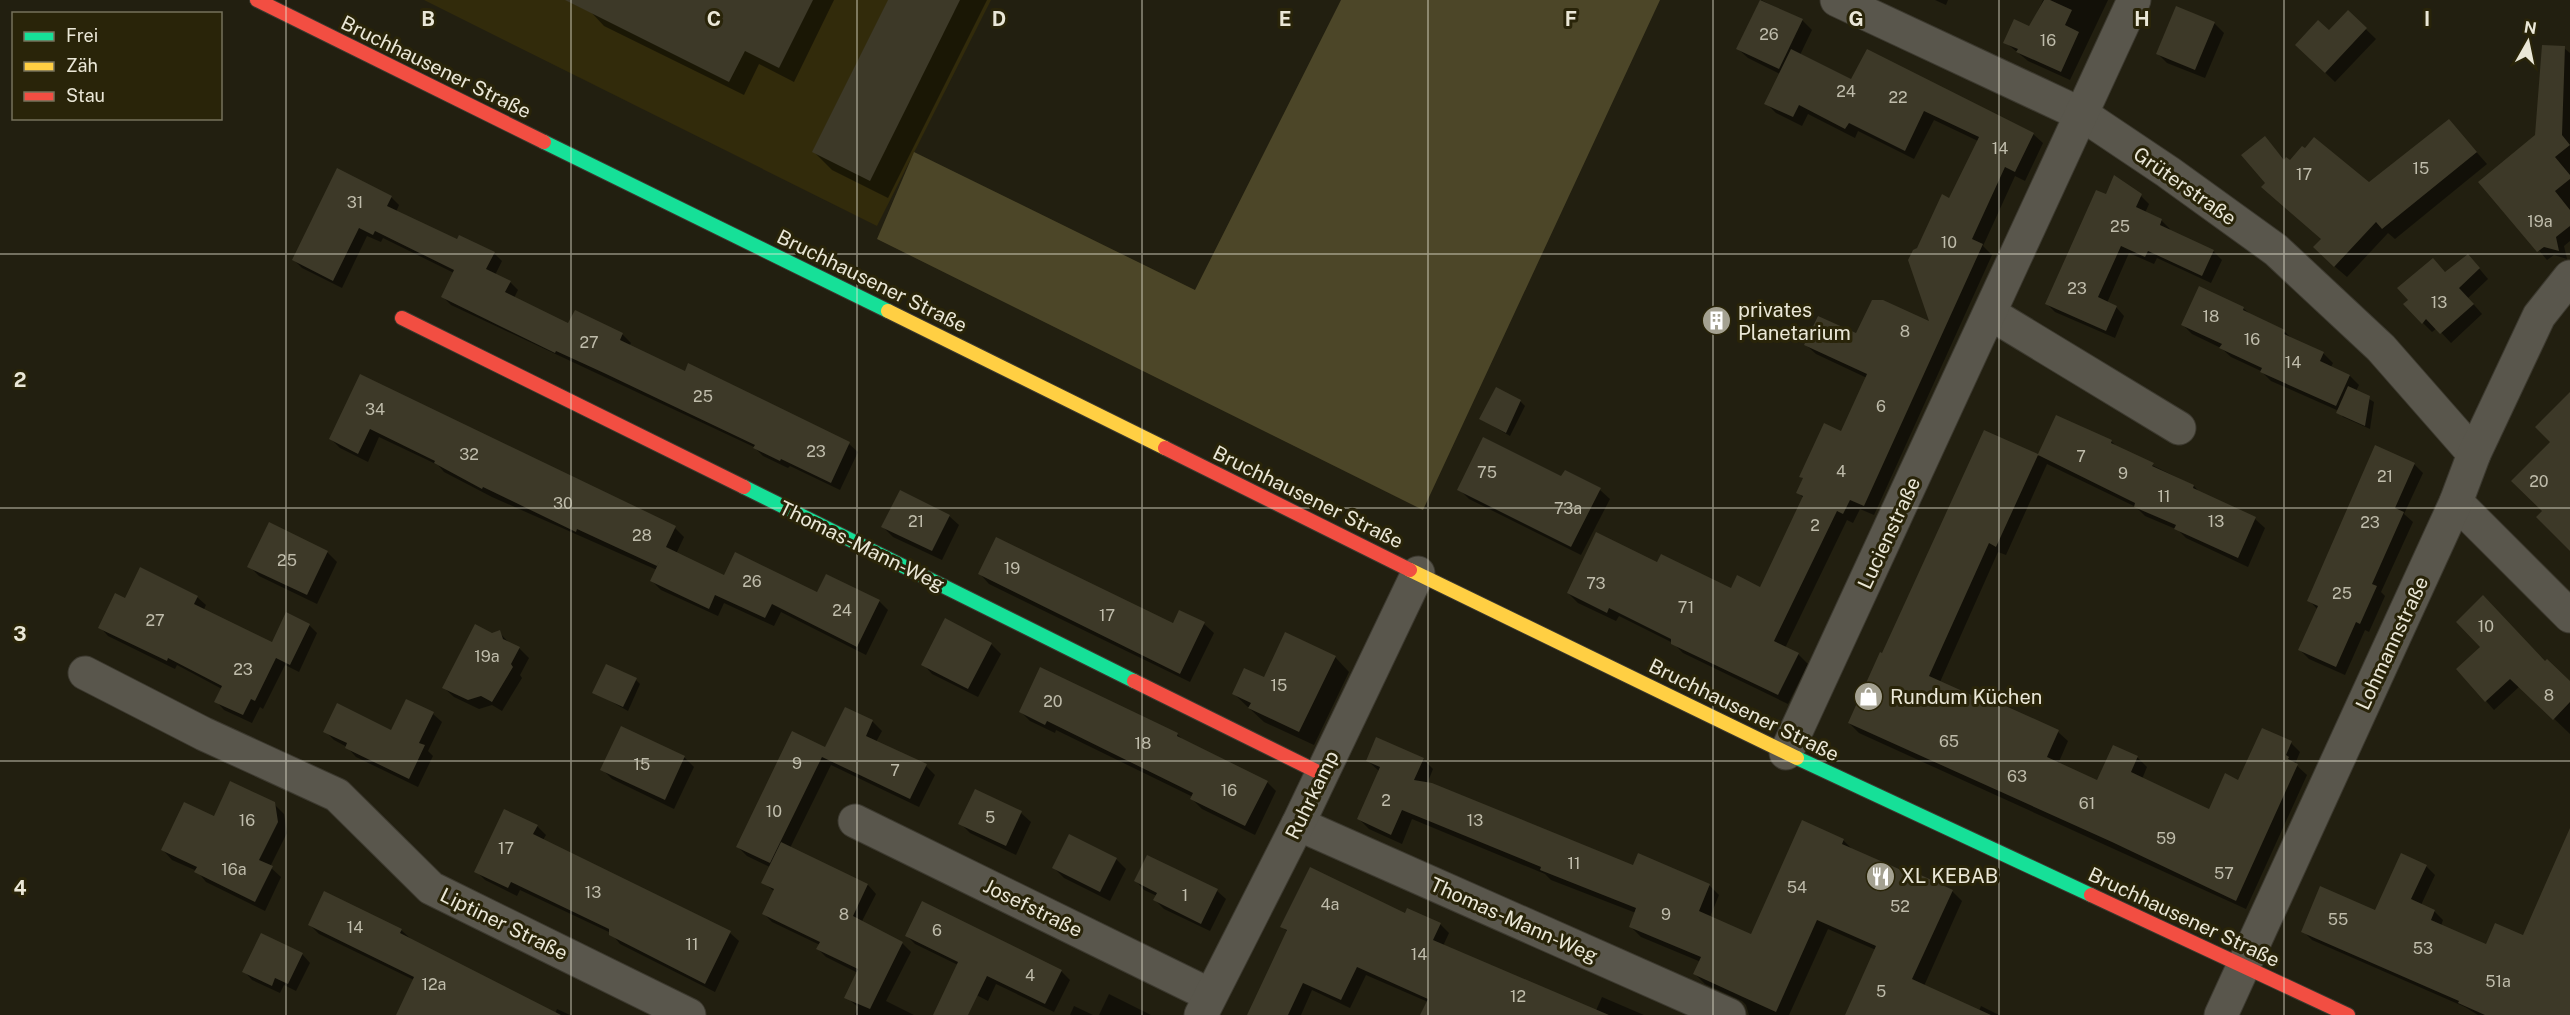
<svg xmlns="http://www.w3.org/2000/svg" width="2570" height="1015" font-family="'Public Sans',sans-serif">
<rect width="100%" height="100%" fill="#221f10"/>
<path fill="#322b0b" d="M424,0H991L877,226Z"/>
<path fill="#4c4628" d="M1341,0H1660L1423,510L877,239L914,152L1195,290Z"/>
<g fill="#0007">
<path d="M596,0H834L794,82L759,64L744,95L604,26L590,11Z"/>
<path d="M889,0H987L888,198L832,170L814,152Z"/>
<path d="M1761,0L1802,20L1812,30L1800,55L1852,81L2033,134L2043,143L2025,181L2015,176L1983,246L1992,255L1874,515L1860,509L1853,523L1847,520L1785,648L1798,654L1808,664L1788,704L1683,653L1673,643L1619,616L1616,621L1578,603L1568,593L1658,564L1731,590L1761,589L1804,499L1798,492L1804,479L1801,476L1842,433L1867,378L1816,354L1806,345L1932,324L1919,249L1950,200L1978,141L1934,120L1914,159L1858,131L1855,138L1808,114L1802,126L1776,113L1766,103L1780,74L1748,58L1738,49Z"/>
<path d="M1935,0H1948L1946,5Z"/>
<path d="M2043,0H2108L2070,80L2028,61L2005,42L2030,28Z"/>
<path d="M2348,12L2376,39L2335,82L2297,45L2329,32Z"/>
<path d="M2214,23L2224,33L2205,78L2167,63L2158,54Z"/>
<path d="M2564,48L2570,53V241L2564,246L2567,259L2554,255L2547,260L2481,182L2537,135Z"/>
<path d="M2449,121L2487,164L2395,239L2388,233L2347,277L2326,259L2322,239L2263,187L2266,183L2265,138L2285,161L2369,184Z"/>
<path d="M2107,196H2141L2149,204L2145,213L2161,220L2170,229L2169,231L2213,251L2222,260L2211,283L2157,258L2154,264L2129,253L2107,303L2116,307L2124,316L2115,338L2055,312L2047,304Z"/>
<path d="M391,197L399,205L396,212L458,241L494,253L502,261L495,275L510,282L518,290L514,298L569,325L575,312L623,335L631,343L629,346L685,373L689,365L849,444L858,452L840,490L790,466L788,468L763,456L754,447L451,305L443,297L454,273L383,238L381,242L367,236L342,288L302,268L294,260Z"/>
<path d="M2477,266L2488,279L2468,298L2482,314L2451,343L2437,328L2432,332L2423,323L2445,273Z"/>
<path d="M2243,308L2251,315L2284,331L2292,339L2323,353L2333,363L2331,367L2350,376L2359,385L2356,391L2374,402L2370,429L2343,417L2339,411L2271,381L2261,371L2231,357L2221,348L2192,334L2183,325Z"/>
<path d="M361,376L675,528L684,537L676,554L725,577L818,594L879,601L888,610L866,655L781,612L774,626L724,603L718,616L661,590L652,581L657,570L492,497L444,472L438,465L379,437L368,462L340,448L331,439Z"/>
<path d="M1520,401L1525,406L1510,436L1481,419Z"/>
<path d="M2056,417L2111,441L2118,448L2194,486L2201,494L2255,519L2265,528L2248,567L2186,538L2178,530L2145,516L2136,507L2047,464L2006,555L1998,552L1940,682L1998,709L2058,732L2068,741L2058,764L2098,782L2137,757L2147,767L2142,779L2210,811L2239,782L2291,743L2300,752L2295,764L2307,775L2246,909L1859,733L1849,723L1883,655L1984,432L2039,456Z"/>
<path d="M2414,464L2423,473L2404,514L2413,522L2381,592L2385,596L2369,632L2365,630L2345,675L2309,659L2300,650L2318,610L2309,600Z"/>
<path d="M1562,478L1600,490L1610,499L1581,555L1469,499L1459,489Z"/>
<path d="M949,516L959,525L942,560L893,537L883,527Z"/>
<path d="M327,552L337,562L317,604L259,576L249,566Z"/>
<path d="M980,574L1174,625L1180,612L1204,624L1214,633L1190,682L989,584Z"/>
<path d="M197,597L206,605L203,611L273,644L309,625L317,633L299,672L285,665L263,709L260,707L252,723L224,710L216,701L222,689L177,665L175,669L108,636L100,627L126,600Z"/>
<path d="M499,632L510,644L519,648L529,658L520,675L522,678L502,711L492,705L479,709L454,697L444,688L491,635Z"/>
<path d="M991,644L1001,654L978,697L932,674L923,664Z"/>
<path d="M1335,657L1349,672L1314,745L1264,722L1234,694L1265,679Z"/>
<path d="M2546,663L2570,683V734L2520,686L2494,710L2458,669Z"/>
<path d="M636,680L640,684L628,711L594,692Z"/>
<path d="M845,709L873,722L882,731L876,742L926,766L935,775L919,807L831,765L790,848L868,885L876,894L861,923L903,944L911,952L886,1001L914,1015H855L858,1007L846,997L858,973L826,957L818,949L820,945L772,922L764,914L775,892L763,882L770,867L747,856L738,847L826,749Z"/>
<path d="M1021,712L1177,734L1184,741L1267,782L1276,791L1255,835L1202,809L1192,799L1193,797L1056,730L1055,733L1030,721Z"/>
<path d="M433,714L442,722L428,751L433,756L418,787L356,757L347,747L334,740L325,731L392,732Z"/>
<path d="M684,757L694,767L674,809L612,779L602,769Z"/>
<path d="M1423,759L1433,769L1427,784L1634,867L1709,885L1719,895L1710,917L1752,936L1803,822L1843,840L1854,851L1909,875L1952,891L1962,901L1924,986L1979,1011L1981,1006L1999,1015H1847L1876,950L1828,929L1789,1015H1749L1746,1005L1742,1001L1705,984L1695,974L1701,962L1641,937L1631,927L1636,913L1551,880L1545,874L1412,819L1402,844L1369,829L1359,819L1379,771L1368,761Z"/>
<path d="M975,791L1021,813L1031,822L1016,855L970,833L960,823Z"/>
<path d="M274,804L284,814L287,833L270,867L281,877L265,911L206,882L197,871L172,860L163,850L215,818Z"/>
<path d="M537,826L546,835L543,840L730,933L739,941L715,992L620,944L611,933L520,890L517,896L485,880L476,871Z"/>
<path d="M1116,859L1126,869L1110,901L1064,878L1054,868Z"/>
<path d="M2426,866L2435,875L2421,905L2434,911L2443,920L2441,926L2486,946L2524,937L2570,881V1015H2478L2465,1007L2312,940L2303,931L2376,912Z"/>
<path d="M1136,881L1217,891L1226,899L1210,931L1164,909L1155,900L1157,896L1144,890Z"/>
<path d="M1405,915L1440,924L1449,933L1443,946L1594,1015L1602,997L1644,1015H1422L1428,1002L1366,975L1350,1008L1312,990L1301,1015H1249L1288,932L1282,927Z"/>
<path d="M309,924L401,930L411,939L555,1014L557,1009L570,1015H407L414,980L319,934Z"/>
<path d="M907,936L1061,971L1070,980L1054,1012L996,984L988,1001L961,987L958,965L915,944Z"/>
<path d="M302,954L310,963L296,991L284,985L280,993L252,980L244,971Z"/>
<path d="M1109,994L1151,1015H1099Z"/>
<path d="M1074,1006L1093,1015H1070Z"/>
</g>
<g fill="#3d3928">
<path d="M565,0H813L779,68L745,51L729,82Z"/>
<path d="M888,0H960L870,181L812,152Z"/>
<path d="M1760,0L1803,19L1779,69L1736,49Z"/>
<path d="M2044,0H2050L2072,10L2065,25L2079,32L2061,72L2016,52L2018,49L2003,43L2014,19L2029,26Z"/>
<path d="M2176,6L2215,22L2195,70L2156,54Z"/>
<path d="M2348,10L2367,28L2325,73L2295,45L2318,20L2329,30Z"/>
<path d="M2542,45L2565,46L2562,135L2570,145L2555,157L2570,175V179L2555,191L2570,210V226L2556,237L2559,251L2544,247L2537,252L2478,182L2535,135Z"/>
<path d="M1791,49L1851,79L1867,49L2034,133L2015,172L2005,167L1972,239L1983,244L1864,506L1850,500L1843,514L1837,511L1774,641L1799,653L1778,695L1671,644V639L1609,608L1607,613L1567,593L1596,532L1657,562L1661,554L1731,588L1737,575L1760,587L1803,496L1796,493L1803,478L1799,477L1824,423L1841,431L1867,374L1804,345L1818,316L1856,333L1872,300H1883L1929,321L1908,260L1913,250L1917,248L1942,194L1949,198L1979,137L1924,111L1905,151L1849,123L1845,129L1799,105L1793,117L1764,104Z"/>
<path d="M2449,119L2477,152L2382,229L2376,222L2334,267L2313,247L2321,239L2261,187L2265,183L2241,155L2265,136L2284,160L2286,157L2290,160L2302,146L2305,148L2314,137L2369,182Z"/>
<path d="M337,168L392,196L387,206L457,239L459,235L495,252L486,269L511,281L505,292L568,323L575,310L623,333L620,340L685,371L688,363L850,442L831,483L781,459L780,461L753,448L755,445L604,373L556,351L555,353L441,297L454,270L375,231L373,235L359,228L333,281L292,260Z"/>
<path d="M2114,175L2142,194L2136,207L2162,219L2160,225L2214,250L2202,276L2148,251L2145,257L2121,246L2098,297L2117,306L2106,331L2045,304L2096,190L2106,194Z"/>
<path d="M2468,254L2480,268L2459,288L2474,304L2440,334L2426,319L2422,324L2403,304L2408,300L2397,288L2433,258L2445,272Z"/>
<path d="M2199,286L2244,307L2243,310L2285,330L2284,334L2324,352L2320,361L2350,375L2336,406L2260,372L2262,368L2219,348L2222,344L2181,325Z"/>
<path d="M360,374L676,526L666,547L724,575L735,552L817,592L826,574L880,600L857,647L772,604L765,618L715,595L709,609L650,581L660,560L657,566L577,529L576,532L483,487L482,489L434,463L435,461L370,429L358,454L329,439Z"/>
<path d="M2348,386L2370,396L2365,426L2336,413Z"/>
<path d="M1496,387L1521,400L1506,433L1479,419Z"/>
<path d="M2570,392V551L2536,517L2542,511L2511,481L2550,442L2535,427Z"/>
<path d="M2056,415L2112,440L2111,443L2154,463L2152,466L2194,485L2193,488L2256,517L2238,558L2174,529L2176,525L2134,507L2135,503L2038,455L1996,547L1989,543L1929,676L1998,707L1999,703L2059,730L2047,757L2097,780L2113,745L2138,756L2131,772L2209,809L2225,773L2238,780L2262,728L2292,741L2286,755L2289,757L2288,759L2298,764L2236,901L2112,842L1848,723L1880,652L1882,653L1984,430L2038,454Z"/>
<path d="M1483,437L1561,476L1565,470L1601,488L1571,547L1457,490Z"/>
<path d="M2375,445L2415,463L2395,508L2404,512L2372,584L2377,586L2360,624L2356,622L2336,667L2298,650L2318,606L2307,601Z"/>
<path d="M900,490L950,515L932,551L881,527Z"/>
<path d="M269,522L328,551L307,595L247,567Z"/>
<path d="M996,537L1173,623L1179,610L1205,622L1180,674L978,574Z"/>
<path d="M140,567L198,596L194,604L272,642L286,612L310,624L290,665L276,658L255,701L251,699L243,715L214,702L222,686L168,658L167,661L98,628L115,593L125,598Z"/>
<path d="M2483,595L2545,661L2547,659L2570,681V702L2553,720L2510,679L2485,702L2456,669L2480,647L2456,622Z"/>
<path d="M945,618L992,643L968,689L921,665Z"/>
<path d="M475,624L492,633L500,630L503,639L520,647L511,664L513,667L492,702L481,696L468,700L442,688Z"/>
<path d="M1285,632L1336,656L1299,732L1248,708L1251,703L1232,694L1244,668L1264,677Z"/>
<path d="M606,664L637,678L623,707L592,693Z"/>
<path d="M1040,667L1178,733L1177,736L1268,781L1245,826L1190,799L1193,793L1047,721L1045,725L1019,712Z"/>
<path d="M406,699L434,712L419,743L425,745L409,779L345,748L347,743L323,732L337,703L391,730Z"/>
<path d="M845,707L873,720L866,736L927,764L910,799L822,757L770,863L736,847L792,731L825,747Z"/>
<path d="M621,726L685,756L665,800L600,770Z"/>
<path d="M1376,737L1424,758L1414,780L1432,783L1633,865L1638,853L1710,884L1699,911L1751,934L1802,820L1844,839L1842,844L1908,873L1910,870L1953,890L1912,979L1991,1015H1845L1876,946L1817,920L1776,1012L1743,997L1693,974L1701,957L1629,927L1636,908L1540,870L1541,867L1402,810L1391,835L1357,819L1380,767L1366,761Z"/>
<path d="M230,781L275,802L278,822L259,860L273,866L255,902L194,872L197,867L161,850L184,802L214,816Z"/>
<path d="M975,789L1022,811L1006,846L958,824Z"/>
<path d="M504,809L538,825L533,834L731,931L705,984L609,935V929L511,882L508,888L474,872Z"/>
<path d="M2570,828V1015H2485L2458,1003L2459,1001L2301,932L2320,886L2375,910L2401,853L2427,865L2411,899L2435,910L2431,920L2486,944L2495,923L2523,935Z"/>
<path d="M1069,834L1117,858L1100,892L1052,868Z"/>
<path d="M781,842L868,884L853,916L903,942L870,1009L844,998L858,969L816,949L820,942L762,914L774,889L761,883Z"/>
<path d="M1147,855L1218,889L1201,924L1153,900L1157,893L1134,881Z"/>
<path d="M1310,867L1405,913L1407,908L1441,923L1433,940L1609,1015H1420L1428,999L1357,967L1341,1000L1303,983L1288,1015H1247L1287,930L1280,927Z"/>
<path d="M324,891L402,929L400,933L561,1015H396L414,977L308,925Z"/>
<path d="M922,901L1062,970L1045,1004L987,976L968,1015H933L958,962L905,936Z"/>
<path d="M261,933L303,953L288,984L275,978L272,986L242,972Z"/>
</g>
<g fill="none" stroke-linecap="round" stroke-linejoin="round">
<defs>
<g id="street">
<path d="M1837,0L2083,115L2168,172L2276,250L2381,348L2474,454"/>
<path d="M1991,314L2179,428"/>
<path d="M2456,502L2570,616"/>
<path d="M85,673L204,734L337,795L431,888L689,1015"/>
<path d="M1786,753L2134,0"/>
<path d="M855,821L1210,995"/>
<path d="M1298,824L1729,1015"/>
<path d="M1201,1015L1298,824L1418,573"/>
<path d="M2221,1015L2456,502L2474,454L2539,316L2570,277"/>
</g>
<g id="fast">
<path d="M544,142L888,311"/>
<path d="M744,487L1134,681"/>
<path d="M1797,758L2091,895"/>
</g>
<g id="slow">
<path d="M888,311L1165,448"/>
<path d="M1410,570L1797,758"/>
</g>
<g id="jam">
<path d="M257,0L544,142"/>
<path d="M402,318L744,487"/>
<path d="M1165,448L1410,570"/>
<path d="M1134,681L1322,774"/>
<path d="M2091,895L2348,1015"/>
</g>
</defs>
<use href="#street" stroke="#3c392f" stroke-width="35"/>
<use href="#fast" stroke="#3c392f" stroke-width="16"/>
<use href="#slow" stroke="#3c392f" stroke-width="16"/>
<use href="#jam" stroke="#3c392f" stroke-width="16"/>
<use href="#street" stroke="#59564c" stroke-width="33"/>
<use href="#fast" stroke="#16e098" stroke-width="14"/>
<use href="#slow" stroke="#ffcf43" stroke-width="14"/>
<use href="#jam" stroke="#f24e42" stroke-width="14"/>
</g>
<path fill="none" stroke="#eae7d7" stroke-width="1.5" stroke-opacity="0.55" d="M286,0V1015M571,0V1015M857,0V1015M1142,0V1015M1428,0V1015M1713,0V1015M1999,0V1015M2284,0V1015M0,254H2570M0,508H2570M0,761H2570"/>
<defs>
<symbol id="building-disc" viewBox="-11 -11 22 22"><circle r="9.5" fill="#a4a191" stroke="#292409"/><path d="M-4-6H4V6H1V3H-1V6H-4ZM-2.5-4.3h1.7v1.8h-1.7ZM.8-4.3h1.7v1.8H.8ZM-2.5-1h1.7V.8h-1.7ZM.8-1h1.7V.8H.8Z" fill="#fff"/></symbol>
<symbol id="shop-disc" viewBox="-11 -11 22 22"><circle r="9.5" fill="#a4a191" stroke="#292409"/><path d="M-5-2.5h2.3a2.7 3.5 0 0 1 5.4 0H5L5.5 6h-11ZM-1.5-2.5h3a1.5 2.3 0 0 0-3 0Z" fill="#fff"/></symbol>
<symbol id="restaurant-disc" viewBox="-11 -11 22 22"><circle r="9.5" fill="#a4a191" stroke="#292409"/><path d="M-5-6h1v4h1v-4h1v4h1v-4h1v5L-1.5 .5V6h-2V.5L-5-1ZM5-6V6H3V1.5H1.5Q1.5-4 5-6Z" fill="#fff"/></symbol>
</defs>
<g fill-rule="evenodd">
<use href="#building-disc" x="1700" y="304" width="33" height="33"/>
<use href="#shop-disc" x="1852" y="680" width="33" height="33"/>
<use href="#restaurant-disc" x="1864" y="860" width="33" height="33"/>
</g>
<g text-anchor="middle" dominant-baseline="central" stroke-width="6" stroke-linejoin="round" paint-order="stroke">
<g font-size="16" fill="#bfbcab">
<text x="1769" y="34">26</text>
<text x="2048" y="40">16</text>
<text x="1846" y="91">24</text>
<text x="1898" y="97">22</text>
<text x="2000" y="148">14</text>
<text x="2421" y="168">15</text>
<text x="2304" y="174">17</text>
<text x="355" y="202">31</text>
<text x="2540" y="221">19a</text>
<text x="2120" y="226">25</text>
<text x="1949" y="242">10</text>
<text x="2077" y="288">23</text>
<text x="2439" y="302">13</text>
<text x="2211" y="316">18</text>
<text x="1905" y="331">8</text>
<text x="2252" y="339">16</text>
<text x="589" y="342">27</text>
<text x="2293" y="362">14</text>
<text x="703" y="396">25</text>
<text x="1881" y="406">6</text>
<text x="375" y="409">34</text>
<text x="816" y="451">23</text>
<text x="469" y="454">32</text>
<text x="2081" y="456">7</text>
<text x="1841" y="471">4</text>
<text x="1487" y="472">75</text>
<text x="2123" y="473">9</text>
<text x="2385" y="476">21</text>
<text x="2539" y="481">20</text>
<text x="2164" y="496">11</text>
<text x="563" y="503">30</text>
<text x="1568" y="508">73a</text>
<text x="916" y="521">21</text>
<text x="2216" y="521">13</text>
<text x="2370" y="522">23</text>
<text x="1815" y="525">2</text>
<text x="642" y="535">28</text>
<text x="287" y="560">25</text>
<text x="1012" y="568">19</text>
<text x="752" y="581">26</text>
<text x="1596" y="583">73</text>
<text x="2342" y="593">25</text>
<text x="1686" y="607">71</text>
<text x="842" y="610">24</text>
<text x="1107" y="615">17</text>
<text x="155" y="620">27</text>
<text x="2486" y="626">10</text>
<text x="487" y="656">19a</text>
<text x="243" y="669">23</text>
<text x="1279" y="685">15</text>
<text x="2549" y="695">8</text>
<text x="1053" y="701">20</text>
<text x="1949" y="741">65</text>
<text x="1143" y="743">18</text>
<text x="797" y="763">9</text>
<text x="642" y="764">15</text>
<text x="895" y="770">7</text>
<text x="2017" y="776">63</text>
<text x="1229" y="790">16</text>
<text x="1386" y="800">2</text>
<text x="2087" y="803">61</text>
<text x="774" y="811">10</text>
<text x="990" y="817">5</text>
<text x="247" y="820">16</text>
<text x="1475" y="820">13</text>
<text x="2166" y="838">59</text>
<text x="506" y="848">17</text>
<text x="1574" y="863">11</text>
<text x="234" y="869">16a</text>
<text x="2224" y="873">57</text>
<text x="1797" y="887">54</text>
<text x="593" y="892">13</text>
<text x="1185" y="895">1</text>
<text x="1330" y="904">4a</text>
<text x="1900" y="906">52</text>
<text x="844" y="914">8</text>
<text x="1666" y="914">9</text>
<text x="2338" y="919">55</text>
<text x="355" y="927">14</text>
<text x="937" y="930">6</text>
<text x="692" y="944">11</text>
<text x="2423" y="948">53</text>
<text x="1419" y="954">14</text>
<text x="1030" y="975">4</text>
<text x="2498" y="981">51a</text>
<text x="434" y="984">12a</text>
<text x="1881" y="991">5</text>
<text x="1518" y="996">12</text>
</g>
<g font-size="20" fill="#eae7d7" stroke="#292409">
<text transform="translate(436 67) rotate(26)">Bruchhausener Straße</text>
<text transform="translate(2185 186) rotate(35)">Grüterstraße</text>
<text transform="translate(872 281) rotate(26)">Bruchhausener Straße</text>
<text transform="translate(1308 497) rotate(26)">Bruchhausener Straße</text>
<text transform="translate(1889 533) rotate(-65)">Lucienstraße</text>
<text transform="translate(862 546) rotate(26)">Thomas-Mann-Weg</text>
<text transform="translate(2392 643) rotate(-65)">Lohmannstraße</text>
<text transform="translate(1744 710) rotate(26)">Bruchhausener Straße</text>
<text transform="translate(1312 795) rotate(-64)">Ruhrkamp</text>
<text transform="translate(1033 908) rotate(26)">Josefstraße</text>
<text transform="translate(2184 917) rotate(25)">Bruchhausener Straße</text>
<text transform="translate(1514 920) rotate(24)">Thomas-Mann-Weg</text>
<text transform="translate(504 924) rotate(26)">Liptiner Straße</text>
</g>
<g font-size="20" fill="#eae7d7" stroke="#292409" text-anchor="start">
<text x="1738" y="310">privates<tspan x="1738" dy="23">Planetarium</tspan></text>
<text x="1890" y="697">Rundum Küchen</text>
<text x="1901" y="876">XL KEBAB</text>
</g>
</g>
<g font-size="20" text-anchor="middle" font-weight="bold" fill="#eae7d7" stroke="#292409" stroke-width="6" stroke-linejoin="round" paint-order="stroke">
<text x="428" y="26">B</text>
<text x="714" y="26">C</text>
<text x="999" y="26">D</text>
<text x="1285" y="26">E</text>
<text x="1571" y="26">F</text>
<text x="1856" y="26">G</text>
<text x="2142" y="26">H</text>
<text x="2427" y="26">I</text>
<text x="20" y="387">2</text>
<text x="20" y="641">3</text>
<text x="20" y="895">4</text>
</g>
<rect x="12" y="12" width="210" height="108" fill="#292409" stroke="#76725b" stroke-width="1.5"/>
<rect x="24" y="32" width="30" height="9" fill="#16e098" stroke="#76725b" stroke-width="1.5"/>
<text x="66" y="42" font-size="18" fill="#eae7d7">Frei</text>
<rect x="24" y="62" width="30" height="9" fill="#ffcf43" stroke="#76725b" stroke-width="1.5"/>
<text x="66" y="72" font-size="18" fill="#eae7d7">Zäh</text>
<rect x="24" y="92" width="30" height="9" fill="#f24e42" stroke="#76725b" stroke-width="1.5"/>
<text x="66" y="102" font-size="18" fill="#eae7d7">Stau</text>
<g transform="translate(2528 42) rotate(9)" stroke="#292409" stroke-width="4.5" paint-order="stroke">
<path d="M0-4.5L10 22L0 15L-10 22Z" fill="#eae7d7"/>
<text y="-9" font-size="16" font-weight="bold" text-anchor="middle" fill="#eae7d7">N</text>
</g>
</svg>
